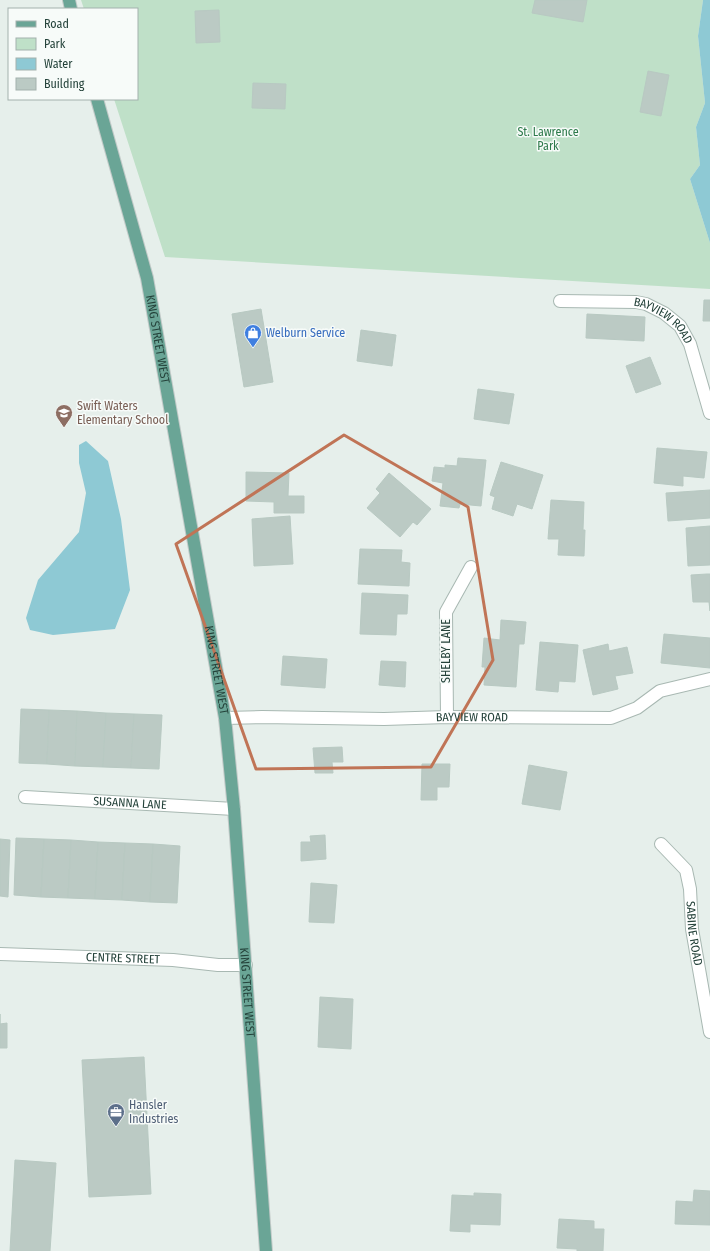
<svg xmlns="http://www.w3.org/2000/svg" width="710" height="1251" font-family="'Fira Sans Condensed',sans-serif">
<rect width="100%" height="100%" fill="#e6efeb"/>
<path fill="#bfe0c8" d="M81,0H703L698,36L705,103L696,127L700,165L690,179L710,243V289L165,257L114,99H137V9H84Z"/>
<g fill="#8ec9d4">
<path d="M703,0H710V243L690,179L700,165L696,127L705,103L698,36Z"/>
<path d="M86,441L108,461L121,519L130,590L115,629L53,635L30,630L26,618L38,580L79,532L86,493L79,463V445Z"/>
</g>
<g fill="#bbcac4" stroke="#b8c9c2">
<path d="M535,0H587L583,22L532,13Z"/>
<path d="M219,10L220,42L196,43L195,11Z"/>
<path d="M648,71L669,75L661,116L640,112Z"/>
<path d="M253,83L286,84L285,109L252,108Z"/>
<path d="M704,300H710V321H703Z"/>
<path d="M261,309L273,382L244,387L232,314Z"/>
<path d="M587,314L645,317L644,341L586,338Z"/>
<path d="M361,330L396,335L392,366L357,361Z"/>
<path d="M650,357L661,384L636,393L626,366Z"/>
<path d="M478,389L514,394L509,424L474,419Z"/>
<path d="M657,448L707,452L704,478L683,476V486L654,483Z"/>
<path d="M458,458L486,460L481,506L460,504L459,508L440,506L443,483L432,481L434,467L445,468V465L457,466Z"/>
<path d="M501,462L543,475L532,509L517,504L513,516L492,509L495,497L490,495Z"/>
<path d="M246,472L289,473L288,496H304V513H274V502L246,501Z"/>
<path d="M389,473L431,509L417,525L413,522L400,537L367,508L380,493L376,489Z"/>
<path d="M710,490V518L668,521L666,493Z"/>
<path d="M551,500L584,502L583,530H585L584,556L558,555L559,539H548Z"/>
<path d="M290,516L293,564L254,566L252,519Z"/>
<path d="M710,526V565L688,566L686,528Z"/>
<path d="M360,549L402,550L401,562L410,563L409,586L358,584Z"/>
<path d="M707,574H710V611L709,602H693L691,575Z"/>
<path d="M362,593L408,595L407,614H397L396,635L360,634Z"/>
<path d="M501,620L526,622L524,644H519L516,687L484,685L485,667H482L484,638L500,640Z"/>
<path d="M664,634L710,638V668L661,663Z"/>
<path d="M540,642L578,645L575,682L559,681L558,692L536,690Z"/>
<path d="M608,644L609,651L627,647L633,673L615,676L618,689L593,695L583,650Z"/>
<path d="M283,656L327,659L325,688L281,685Z"/>
<path d="M381,661L406,662L405,687L379,685Z"/>
<path d="M21,709L49,710L47,764L19,763Z"/>
<path d="M49,710L77,711L75,766L47,764Z"/>
<path d="M77,711L106,713L103,767L75,766Z"/>
<path d="M106,713L134,714L131,768L103,767Z"/>
<path d="M134,714L162,715L159,769L131,768Z"/>
<path d="M342,747L343,762H332L333,773H315L313,748Z"/>
<path d="M422,764H450L449,787H437V800H421Z"/>
<path d="M529,765L567,772L560,810L522,804Z"/>
<path d="M325,835L326,859L301,861V842H311L310,836Z"/>
<path d="M16,838L44,839L41,897L14,895Z"/>
<path d="M0,839L10,840L8,897L0,896Z"/>
<path d="M44,839L71,840L68,898L41,897Z"/>
<path d="M71,840L98,842L95,899L68,898Z"/>
<path d="M98,842L125,843L122,900L95,899Z"/>
<path d="M125,843L153,844L150,902L122,900Z"/>
<path d="M153,844L180,846L177,903L150,902Z"/>
<path d="M311,883L337,885L334,923L309,922Z"/>
<path d="M320,997L353,999L351,1049L318,1047Z"/>
<path d="M0,1014V1024L7,1023V1048H0Z"/>
<path d="M144,1057L151,1194L89,1197L82,1060Z"/>
<path d="M15,1160L56,1163L50,1251H10Z"/>
<path d="M694,1190L710,1191V1225L675,1224L676,1201L693,1202Z"/>
<path d="M474,1193L501,1194L500,1225L470,1224V1232L450,1231L452,1195L474,1196Z"/>
<path d="M559,1219L594,1221V1229H604L603,1251H577V1249L557,1248Z"/>
</g>
<g fill="none" stroke-linecap="round" stroke-linejoin="round">
<defs>
<g id="street">
<path id="s1" d="M560,301L636,302L646,304L664,313L680,326L690,344L710,413"/>
<path d="M447,717L446,612L471,567"/>
<path id="s2" d="M225,718L262,717L384,719L447,717L611,718L637,708L660,691L710,679"/>
<path id="s3" d="M25,797L234,809"/>
<path id="s4" d="M661,844L686,870L690,889L692,929L710,1032"/>
<path id="s5" d="M0,954L173,960L218,965H246"/>
</g>
<g id="primary">
<path d="M69,0L71,9"/>
<path id="s6" d="M97,99L147,278L225,718L234,809L266,1251"/>
</g>
</defs>
<use href="#street" stroke="#a8b8b2" stroke-width="14"/>
<use href="#primary" stroke="#c2cac8" stroke-width="14"/>
<use href="#street" stroke="#fff" stroke-width="12"/>
<use href="#primary" stroke="#6aa596" stroke-width="12"/>
</g>
<path fill="none" stroke="#c07456" stroke-width="3" stroke-linejoin="round" d="M344,435L468,507L493,660L431,767L256,769L176,544Z"/>
<defs>
<symbol id="shop-pin" viewBox="-11 -11 22 30"><path d="M0 17L-7.5 6A9.5 9.5 0 1 1 7.5 6Z" fill="#3f7fe0" stroke="#f7fbf9"/><path d="M-5-2.5h2.3a2.7 3.5 0 0 1 5.4 0H5L5.5 6h-11ZM-1.5-2.5h3a1.5 2.3 0 0 0-3 0Z" fill="#fff"/></symbol>
<symbol id="school-pin" viewBox="-11 -11 22 30"><path d="M0 17L-7.5 6A9.5 9.5 0 1 1 7.5 6Z" fill="#8d6e63" stroke="#f7fbf9"/><path d="M0-5L7-2L0 1L-7-2ZM-4 1L0 2.5L4 1V4Q0 6-4 4Z" fill="#fff"/></symbol>
<symbol id="office-pin" viewBox="-11 -11 22 30"><path d="M0 17L-7.5 6A9.5 9.5 0 1 1 7.5 6Z" fill="#5c6f8a" stroke="#f7fbf9"/><path d="M-6-3h4V-5.5h4V-3h4V5H-6ZM-1-4.5V-3h2v-1.5ZM-6 0V1H6V0Z" fill="#fff"/></symbol>
</defs>
<g fill-rule="evenodd">
<use href="#shop-pin" x="243" y="323" width="20" height="27"/>
<use href="#school-pin" x="54" y="403" width="20" height="27"/>
<use href="#office-pin" x="106" y="1102" width="20" height="27"/>
</g>
<g text-anchor="middle" dominant-baseline="central" stroke-width="3" stroke-linejoin="round" paint-order="stroke">
<g font-size="12" fill="#2d7a4b" stroke="#f7fbf9">
<text x="548" y="132">St. Lawrence<tspan x="548" dy="14">Park</tspan></text>
</g>
<g font-size="12" fill="#24423a" stroke="#f7fbf9">
<text stroke="none"><textPath href="#s1" startOffset="110">BAYVIEW ROAD</textPath></text>
<text stroke="none"><textPath href="#s6" startOffset="248">KING STREET WEST</textPath></text>
<text transform="translate(446 651) rotate(-90)">SHELBY LANE</text>
<text stroke="none"><textPath href="#s6" startOffset="584">KING STREET WEST</textPath></text>
<text stroke="none"><textPath href="#s2" startOffset="247">BAYVIEW ROAD</textPath></text>
<text stroke="none"><textPath href="#s3" startOffset="105">SUSANNA LANE</textPath></text>
<text stroke="none"><textPath href="#s4" startOffset="100">SABINE ROAD</textPath></text>
<text stroke="none"><textPath href="#s5" startOffset="123">CENTRE STREET</textPath></text>
<text stroke="none"><textPath href="#s6" startOffset="908">KING STREET WEST</textPath></text>
</g>
<g font-size="12" fill="#366cbe" stroke="#f7fbf9" text-anchor="start">
<text x="266" y="333">Welburn Service</text>
</g>
<g font-size="12" fill="#785e54" stroke="#f7fbf9" text-anchor="start">
<text x="77" y="406">Swift Waters<tspan x="77" dy="14">Elementary School</tspan></text>
</g>
<g font-size="12" fill="#4e5e75" stroke="#f7fbf9" text-anchor="start">
<text x="129" y="1105">Hansler<tspan x="129" dy="14">Industries</tspan></text>
</g>
</g>
<rect x="8" y="8" width="130" height="92" fill="#f7fbf9" stroke="#a3b1ad"/>
<rect x="16" y="21" width="20" height="6" fill="#6aa596" stroke="#a3b1ad"/>
<text x="44" y="28" font-size="12" fill="#24423a">Road</text>
<rect x="16" y="38" width="20" height="12" fill="#bfe0c8" stroke="#a3b1ad"/>
<text x="44" y="48" font-size="12" fill="#24423a">Park</text>
<rect x="16" y="58" width="20" height="12" fill="#8ec9d4" stroke="#a3b1ad"/>
<text x="44" y="68" font-size="12" fill="#24423a">Water</text>
<rect x="16" y="78" width="20" height="12" fill="#bbcac4" stroke="#a3b1ad"/>
<text x="44" y="88" font-size="12" fill="#24423a">Building</text>
</svg>
